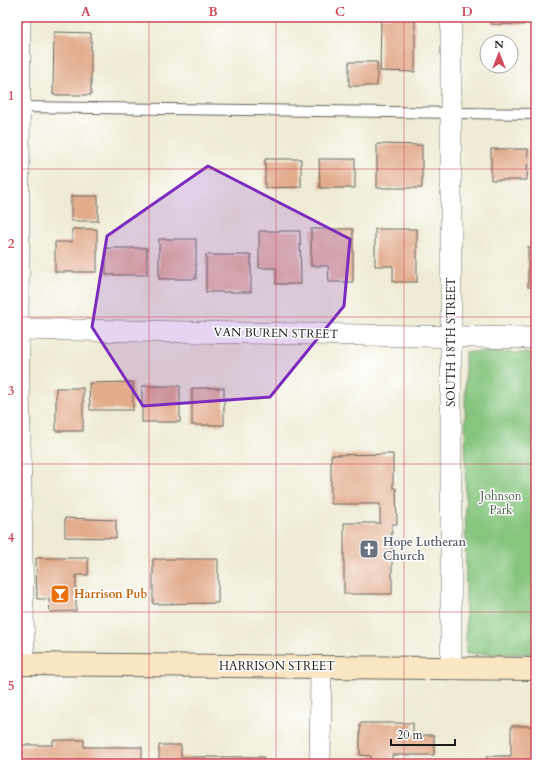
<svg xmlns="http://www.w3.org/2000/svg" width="553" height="781" font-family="Cardo,serif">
<rect width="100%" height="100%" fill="#fff"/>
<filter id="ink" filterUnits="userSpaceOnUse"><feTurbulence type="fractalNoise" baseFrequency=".025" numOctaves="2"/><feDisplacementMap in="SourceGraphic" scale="8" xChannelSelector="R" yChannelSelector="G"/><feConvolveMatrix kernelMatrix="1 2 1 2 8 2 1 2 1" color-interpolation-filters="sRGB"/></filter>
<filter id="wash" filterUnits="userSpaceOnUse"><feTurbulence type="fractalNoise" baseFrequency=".012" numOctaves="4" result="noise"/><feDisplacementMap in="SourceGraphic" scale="16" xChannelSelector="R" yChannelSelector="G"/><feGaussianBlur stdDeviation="0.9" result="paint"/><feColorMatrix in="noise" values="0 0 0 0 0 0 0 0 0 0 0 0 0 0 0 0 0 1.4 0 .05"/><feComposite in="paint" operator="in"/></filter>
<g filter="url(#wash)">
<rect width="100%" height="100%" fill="#efebd4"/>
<path fill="#85c57d" stroke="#50704c" d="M465,352L536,353V654H466Z"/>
<g id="blocks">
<g fill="#e2ac8d">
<path d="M381,17H415V72L380,71Z"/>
<path d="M491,17H524V25L491,24Z"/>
<path d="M54,32L91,33V95H53Z"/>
<rect x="349" y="62" width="28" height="24"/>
<path d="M377,144L422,145V188H377Z"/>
<path d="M491,149H528L527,180H491Z"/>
<path d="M265,159H301V187L265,188Z"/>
<path d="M319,159H355V188H320Z"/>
<rect x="71" y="196" width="27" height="25"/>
<path d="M72,229H97V272H55V242H72Z"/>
<path d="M311,229H353V282H329L328,266H311Z"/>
<path d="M375,229H417V282H393V266H375Z"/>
<path d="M259,231H300L301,284H276V268H259Z"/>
<rect x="159" y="239" width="37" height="40"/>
<rect x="528" y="247" width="8" height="40"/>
<rect x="106" y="248" width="41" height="27"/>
<rect x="206" y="255" width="45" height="37"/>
<path d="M133,382V410H90L89,383Z"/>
<rect x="142" y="386" width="38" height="36"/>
<rect x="56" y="388" width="27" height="43"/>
<rect x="192" y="388" width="32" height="37"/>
<path d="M393,454V488H396L397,524H392V594H344V523H380V504H331V455Z"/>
<path d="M65,518L116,520V538L65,537Z"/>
<path d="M36,558H88V575H76V611L50,612L49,599H37Z"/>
<path d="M153,559H218V603L153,604Z"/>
<path d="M360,723H413V735H434V755H392V764L371,763V756L360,755Z"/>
<path d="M511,726H536V762H509V764H487V756H511Z"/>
<path d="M53,740H84V747H142V764H17V745H53Z"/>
<path d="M159,745H181V757H264V764H159Z"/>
</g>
</g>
</g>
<g filter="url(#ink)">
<use href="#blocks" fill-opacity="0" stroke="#66645c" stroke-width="1"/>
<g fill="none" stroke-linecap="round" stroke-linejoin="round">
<defs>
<path id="lane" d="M20,107L536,114"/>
<g id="street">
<path d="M20,17L18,329L24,664"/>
<path d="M451,17V668"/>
<path d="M17,329L536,338"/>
<path d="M320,764L321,667"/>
</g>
<path id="secondary" d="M17,664L536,669"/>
</defs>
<use href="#lane" stroke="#66645c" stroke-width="12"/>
<use href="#street" stroke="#66645c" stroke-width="22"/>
<use href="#secondary" stroke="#66645c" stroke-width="24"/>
<use href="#lane" stroke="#fff" stroke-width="10"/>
<use href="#street" stroke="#fff" stroke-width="21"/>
<use href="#secondary" stroke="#fbe6c4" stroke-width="22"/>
</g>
</g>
<path fill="#7b2cbf" fill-opacity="0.2" stroke="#7b2cbf" stroke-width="3" stroke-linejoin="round" d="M208,166L350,239L344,306L270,397L143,406L92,327L107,236Z"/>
<path fill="none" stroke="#d1495b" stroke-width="1" stroke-opacity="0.55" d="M149,17V764M276,17V764M404,17V764M17,169H536M17,317H536M17,464H536M17,612H536"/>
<defs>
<symbol id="church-square" viewBox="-11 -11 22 22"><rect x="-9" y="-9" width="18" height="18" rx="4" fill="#6b7280" stroke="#fff"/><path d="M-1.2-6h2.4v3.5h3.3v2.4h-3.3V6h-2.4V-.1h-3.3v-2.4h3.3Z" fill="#fff"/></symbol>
<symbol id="bar-square" viewBox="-11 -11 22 22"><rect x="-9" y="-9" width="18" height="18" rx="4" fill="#e8710a" stroke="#fff"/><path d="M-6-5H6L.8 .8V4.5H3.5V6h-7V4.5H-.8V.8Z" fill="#fff"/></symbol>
</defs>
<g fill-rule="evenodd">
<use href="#church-square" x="358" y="538" width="22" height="22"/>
<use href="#bar-square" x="49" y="583" width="22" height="22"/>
</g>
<g text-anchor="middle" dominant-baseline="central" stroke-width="3" stroke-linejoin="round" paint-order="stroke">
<g font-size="12" fill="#1c1c1c" stroke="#fff">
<text transform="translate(276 333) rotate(1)">VAN BUREN STREET</text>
<text transform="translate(451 342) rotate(-90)">SOUTH 18TH STREET</text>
<text x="277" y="666">HARRISON STREET</text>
</g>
<g font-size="12" fill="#466043" stroke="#fff">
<text x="501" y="496">Johnson<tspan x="501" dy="14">Park</tspan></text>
</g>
<g font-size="12" font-weight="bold" fill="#5b616d" stroke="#fff" text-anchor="start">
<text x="383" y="542">Hope Lutheran<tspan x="383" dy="14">Church</tspan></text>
</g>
<g font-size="12" font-weight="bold" fill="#c56008" stroke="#fff" text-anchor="start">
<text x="74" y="594">Harrison Pub</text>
</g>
</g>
<rect width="553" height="781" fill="none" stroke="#fff" stroke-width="44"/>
<g transform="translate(499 54)"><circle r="19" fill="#ffffff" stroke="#a4a4a4"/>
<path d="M0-3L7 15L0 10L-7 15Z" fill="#d1495b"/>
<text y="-6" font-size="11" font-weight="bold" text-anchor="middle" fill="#1c1c1c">N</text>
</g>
<path d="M391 739v6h64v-6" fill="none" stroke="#1c1c1c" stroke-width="2"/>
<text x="397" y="739" font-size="12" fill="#1c1c1c" stroke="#ffffff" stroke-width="3" paint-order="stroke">20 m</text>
<rect x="22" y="22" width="509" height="737" fill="none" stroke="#d1495b" stroke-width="1.5"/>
<g font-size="13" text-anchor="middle" font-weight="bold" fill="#d1495b">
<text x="86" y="16">A</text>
<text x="213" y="16">B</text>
<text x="340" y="16">C</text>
<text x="467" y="16">D</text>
<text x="11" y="100">1</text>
<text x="11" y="248">2</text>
<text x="11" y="395">3</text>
<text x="11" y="542">4</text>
<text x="11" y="690">5</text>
</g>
</svg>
